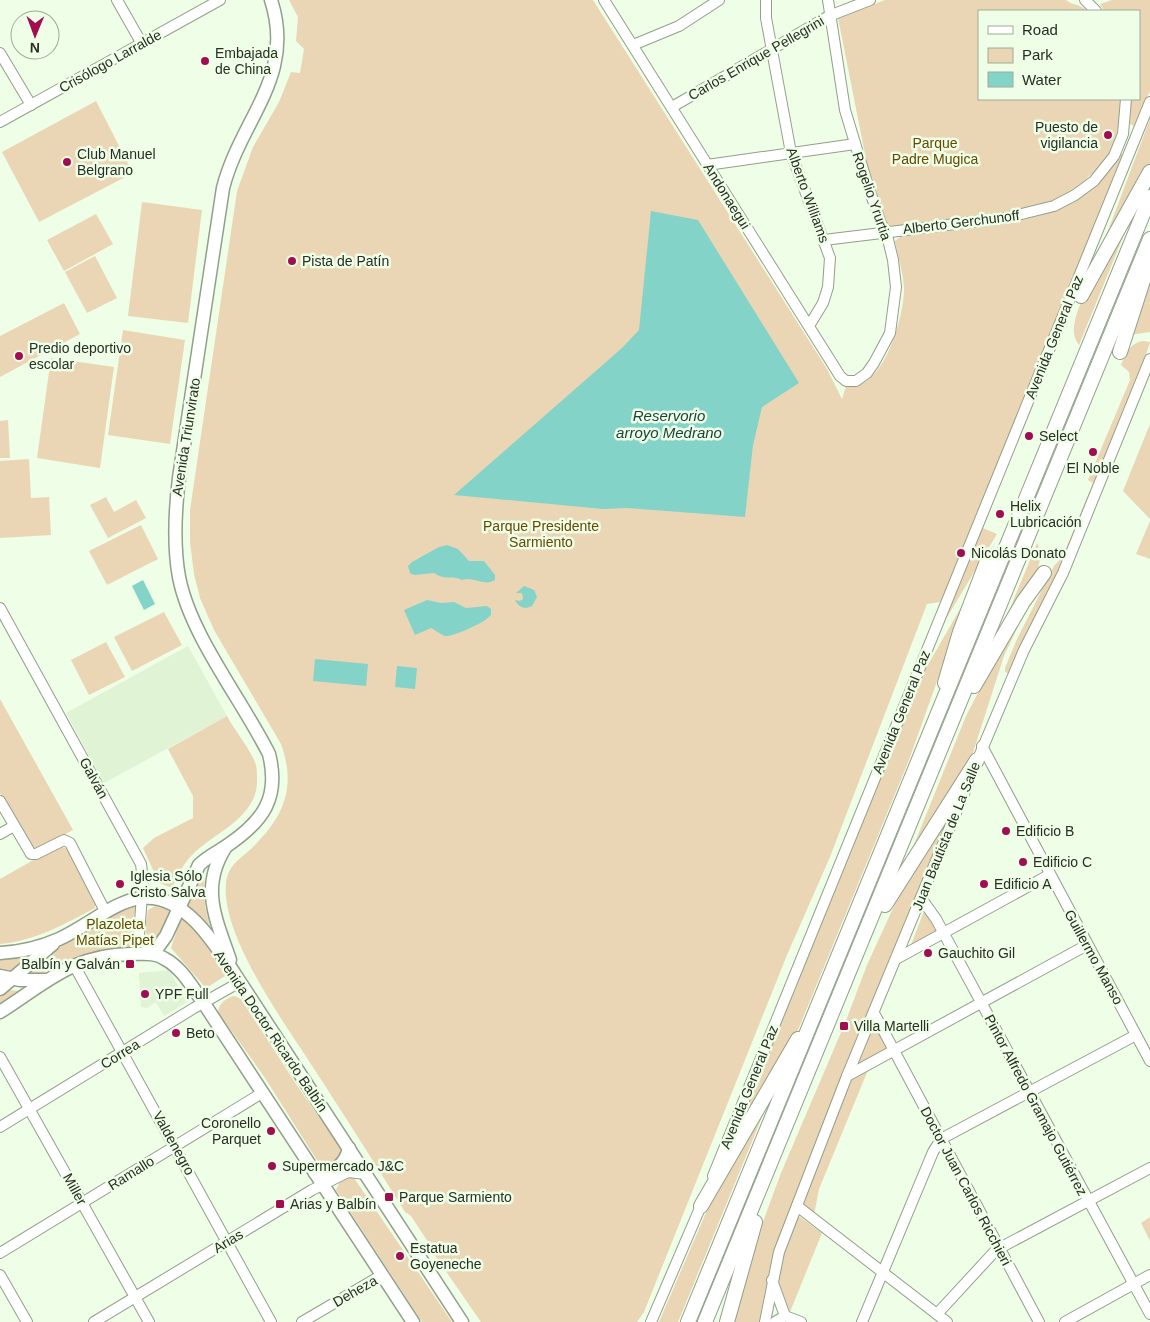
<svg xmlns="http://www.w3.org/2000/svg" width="1150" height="1322" font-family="Arial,sans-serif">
<rect width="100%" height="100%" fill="#effee7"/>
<g fill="#e0f3d5">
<path d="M188,646L227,716L104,783L66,713Z"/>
<path d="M169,970L187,1002L164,1016L156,1002L147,1008L141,1007L139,973Z"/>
</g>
<g fill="#ead6b4">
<path d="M289,0H593L827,369L842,399L846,386C853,385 860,386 865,382C888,368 903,317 904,291C904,275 898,257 895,241L901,236C979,226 1075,230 1121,154H1123L941,602L927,604L830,857L787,955L644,1312L637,1322H481L429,1247L430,1245L411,1216L405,1212C378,1168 350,1125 322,1081C293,1035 220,938 226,883C228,864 242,858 254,846C285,815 296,786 281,744L214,630L200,598L194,574L190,542V510L237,191L253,147L279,102L291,72L300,73L304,49L296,41L298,17Z"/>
<path d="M885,0H1066C1073,6 1079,3 1087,11H979V99H1121C1120,115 1119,132 1112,148C1104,168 1067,197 1046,204C996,219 942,220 890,227L884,222L867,164L838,18Z"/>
<path d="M1112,0H1150V91L1134,126L1130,124L1131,99H1139V11H1104L1100,4Z"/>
<path d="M96,101L133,173L39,222L2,152Z"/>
<path d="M1150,119V164L1097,260Z"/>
<path d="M142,202L202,210L188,323L128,316Z"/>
<path d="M96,214L113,244L64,271L47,240Z"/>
<path d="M1132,215L1079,345C1075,339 1073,334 1074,327C1077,296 1115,243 1132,215Z"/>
<path d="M1093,253L983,528L997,534L946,619L944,618Z"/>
<path d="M95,256L117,298L87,313L65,272Z"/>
<path d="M1150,276V332L1130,335Z"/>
<path d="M64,303L80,334L0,377V336Z"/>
<path d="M123,330L185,340L170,444L108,435Z"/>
<path d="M1144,341L1150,342L1144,361L1057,575L1010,674L1005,672V668L1017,639L1054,566L1063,556L1093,483L1088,480L1130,380L1129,372L1121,365C1126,354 1130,342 1144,341Z"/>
<path d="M51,358L114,367L100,468L37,458Z"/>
<path d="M8,420L10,458H0V421Z"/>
<path d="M1150,424V519L1123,491Z"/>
<path d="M29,459L31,498L49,497L51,535L0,538V461Z"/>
<path d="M106,497L114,512L136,500L146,518L108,538L90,505Z"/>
<path d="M1150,521V559L1136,554Z"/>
<path d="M141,525L158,559L107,585L89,551Z"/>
<path d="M1037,543C1051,567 1014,609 1001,630Z"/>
<path d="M967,597L909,760L798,1030L736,1136L733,1135L922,675Z"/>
<path d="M1029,603L1004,656L969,765L909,857L966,716L996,658Z"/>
<path d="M164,612L182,645L132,671L114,637Z"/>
<path d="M106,642L125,677L89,695L71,660Z"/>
<path d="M0,699L73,830L37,849L34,850L28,844L0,793Z"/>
<path d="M227,716C235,731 248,746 255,762C257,767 257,774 257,781C257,818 215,832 192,855C183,864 177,877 172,888L159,883L143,848L154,838L193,818V796L168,749Z"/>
<path d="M958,796L859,1036L771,1263L759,1322H734L748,1262L781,1173L845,1023L867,965L910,871Z"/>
<path d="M58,846L68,849L95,903V908C65,924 35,941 0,944V879Z"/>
<path d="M204,872L205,906L211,931L188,906Z"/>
<path d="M131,904L135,905L136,908C131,928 128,931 142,946L111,949L81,956L38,975L25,974L75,935Z"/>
<path d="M155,906L170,910L171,914L160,937L155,940L148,937L145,929L148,910Z"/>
<path d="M924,911L937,927V931L913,946L911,945Z"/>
<path d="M183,919L201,935L225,970V976L208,987L204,986L171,948L180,921Z"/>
<path d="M24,955L27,957L9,973L0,971V957Z"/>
<path d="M8,990L22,991L0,1007V997Z"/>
<path d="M235,996L241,999L296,1084L343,1151L342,1159L328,1167L320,1165L265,1078L218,1012C219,1003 227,997 235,996Z"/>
<path d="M874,1021L891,1049L858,1066L856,1064Z"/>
<path d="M868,1070L819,1189L814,1215L802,1204L853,1077Z"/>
<path d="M767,1105L678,1322H659L711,1201Z"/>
<path d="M349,1178H354L452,1322H422L336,1190L339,1183Z"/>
<path d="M800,1217L822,1233L790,1312L778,1280L780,1257L796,1219Z"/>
<path d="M1150,1217V1241L1141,1223Z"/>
</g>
<g fill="#83d3c9">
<path d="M651,211L698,220L799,383L762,407L753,445L745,517L627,508L603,509L454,495L622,348L639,330Z"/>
<path d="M447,545L458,549L469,561H484L495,575V580C484,587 473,576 462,580C454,575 446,581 434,573L414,575L410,573L408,566L412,562L439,547Z"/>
<path d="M143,580L155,604L144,610L132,586Z"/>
<path d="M524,586L534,590L537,597L532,606C525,610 518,607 515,600L520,601L523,599L522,593H516Z"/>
<path d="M427,600L441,603L454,602L466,608L487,606L491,609V615C486,622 453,637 445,636C440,634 435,630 431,628L415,635L404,610Z"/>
<path d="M315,659L368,664L366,686L313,681Z"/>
<path d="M397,666L417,668L415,689L395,687Z"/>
</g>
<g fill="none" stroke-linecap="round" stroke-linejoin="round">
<defs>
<g id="minor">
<path d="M117,0L142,44"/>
<path d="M604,0L840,376L846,381H856L867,373L874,363L890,333L896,287L893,260L886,231L881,224L868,186L845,110L828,0"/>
<path d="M766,0V18L791,153L830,258L828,287L823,303L809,326"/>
<path d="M1085,0L1096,11"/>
<path d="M633,45L679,26L719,0"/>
<path d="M0,53L31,105"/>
<path d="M672,107L829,16L870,0"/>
<path d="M0,122L220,0"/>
<path d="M707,165L855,144"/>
<path d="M824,240L1005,218L1054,206L1075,195L1094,181L1114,156L1123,134L1126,99"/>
<path d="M0,608L141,864L143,881L139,936L153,954"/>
<path d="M982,746L1150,1061"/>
<path d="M975,766L1024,650L1063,573L1150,359"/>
<path d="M0,801L31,854H36L64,840L70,843L105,911"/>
<path d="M0,834L14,826"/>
<path d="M921,898L936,919L1150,1314"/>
<path d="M896,959L1049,875"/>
<path d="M74,965L271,1322"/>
<path d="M874,1013L1039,1322"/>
<path d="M0,1057L149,1322"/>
<path d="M847,1076L1087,945"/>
<path d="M0,1127L194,1008L240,982"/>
<path d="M713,1176L1150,102"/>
<path d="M797,1206L947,1322"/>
<path d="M0,1253L262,1093"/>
<path d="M0,1275L27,1322"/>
<path d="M772,1280L785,1316L801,1322"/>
<path d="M937,1314L996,1250L1150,1168"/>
<path d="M94,1322L312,1190L348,1172L366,1174"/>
<path d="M302,1322L382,1275"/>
<path d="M651,1322L703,1201"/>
<path d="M765,1322L779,1252L847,1076L970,779"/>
<path d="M775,1322L785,1316"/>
<path d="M862,1322L933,1152L941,1139L1136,1035"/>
<path d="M1065,1322L1150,1275"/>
</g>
<g id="major">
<path d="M225,848C200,888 216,919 230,960"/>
<path d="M0,953C19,952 41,947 59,939C107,917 142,869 195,921C212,938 227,962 240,982L462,1322"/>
<path d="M153,954L166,936L199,865C208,856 218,852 228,845C263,821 280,798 269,754C242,700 190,635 179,577C173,544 175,511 179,478L223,188C241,118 296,77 271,0"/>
<path d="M0,976L20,980H46"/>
<path d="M0,989L53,944"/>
<path d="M0,1012C47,982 72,955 131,954C143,954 155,952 165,959C182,968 192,987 203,1002L413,1322"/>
<path d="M315,1173C333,1173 345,1166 349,1148"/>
</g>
<g id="highway">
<path d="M1081,296L1150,172"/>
<path d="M1120,352L1149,262"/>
<path d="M945,683L960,632L989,556"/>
<path d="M974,686L1023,602L1044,573"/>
<path d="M885,905L977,760"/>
<path d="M701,1206L798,1039"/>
<path d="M688,1322L1150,197"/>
<path d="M705,1322L1150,239"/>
<path d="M727,1322L755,1222"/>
</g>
</defs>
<use href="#minor" stroke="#929f8a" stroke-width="12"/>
<use href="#major" stroke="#929f8a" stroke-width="15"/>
<use href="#highway" stroke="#929f8a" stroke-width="16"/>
<use href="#minor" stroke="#fff" stroke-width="10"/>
<use href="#major" stroke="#fff" stroke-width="12"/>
<use href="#highway" stroke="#fff" stroke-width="14"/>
</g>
<g fill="#a10d51" stroke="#effee7" stroke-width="2">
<circle cx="205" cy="61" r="5"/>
<circle cx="1108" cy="135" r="5"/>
<circle cx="67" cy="162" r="5"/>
<circle cx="292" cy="261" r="5"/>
<circle cx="19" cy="356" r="5"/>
<circle cx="1029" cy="436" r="5"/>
<circle cx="1093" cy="452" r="5"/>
<circle cx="1000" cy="514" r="5"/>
<circle cx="961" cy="553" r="5"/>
<circle cx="1006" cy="831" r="5"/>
<circle cx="1023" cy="862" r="5"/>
<circle cx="120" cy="884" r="5"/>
<circle cx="984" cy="884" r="5"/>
<circle cx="928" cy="953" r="5"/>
<rect x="125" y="959" width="10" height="10" rx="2.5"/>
<circle cx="145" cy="994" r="5"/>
<rect x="839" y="1021" width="10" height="10" rx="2.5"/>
<circle cx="176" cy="1033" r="5"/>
<circle cx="271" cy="1131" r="5"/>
<circle cx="272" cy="1166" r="5"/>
<rect x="384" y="1192" width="10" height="10" rx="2.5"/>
<rect x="275" y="1199" width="10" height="10" rx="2.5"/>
<circle cx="400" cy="1256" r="5"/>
</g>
<g text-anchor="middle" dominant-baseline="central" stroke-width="5" stroke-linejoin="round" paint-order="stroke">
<g font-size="14" fill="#282e25" stroke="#effee7" text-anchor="start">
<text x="215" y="53">Embajada<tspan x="215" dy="16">de China</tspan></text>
<text x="1098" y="127" text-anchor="end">Puesto de<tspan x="1098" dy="16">vigilancia</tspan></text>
<text x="77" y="154">Club Manuel<tspan x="77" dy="16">Belgrano</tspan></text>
<text x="302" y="261">Pista de Patín</text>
<text x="29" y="348">Predio deportivo<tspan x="29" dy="16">escolar</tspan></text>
<text x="1039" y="436">Select</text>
<text x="1093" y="468" text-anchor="middle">El Noble</text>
<text x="1010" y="506">Helix<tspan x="1010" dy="16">Lubricación</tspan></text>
<text x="971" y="553">Nicolás Donato</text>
<text x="1016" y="831">Edificio B</text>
<text x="1033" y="862">Edificio C</text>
<text x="130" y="876">Iglesia Sólo<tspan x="130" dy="16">Cristo Salva</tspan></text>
<text x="994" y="884">Edificio A</text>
<text x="938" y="953">Gauchito Gil</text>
<text x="120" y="964" text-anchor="end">Balbín y Galván</text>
<text x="155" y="994">YPF Full</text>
<text x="854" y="1026">Villa Martelli</text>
<text x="186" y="1033">Beto</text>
<text x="261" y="1123" text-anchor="end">Coronello<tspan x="261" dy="16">Parquet</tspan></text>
<text x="282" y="1166">Supermercado J&amp;C</text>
<text x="399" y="1197">Parque Sarmiento</text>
<text x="290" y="1204">Arias y Balbín</text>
<text x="410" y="1248">Estatua<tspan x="410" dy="16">Goyeneche</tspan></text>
</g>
<g font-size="14" fill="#282e25" stroke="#effee7">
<text transform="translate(756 58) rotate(-30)">Carlos Enrique Pellegrini</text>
<text transform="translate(110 61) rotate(-29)">Crisólogo Larralde</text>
<text transform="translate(808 195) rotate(70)">Alberto Williams</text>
<text transform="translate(727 196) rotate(58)">Andonaegui</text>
<text transform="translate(872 196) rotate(71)">Rogelio Yrurtia</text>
<text transform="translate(961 222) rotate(-7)">Alberto Gerchunoff</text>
<text transform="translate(1054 337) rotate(-68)">Avenida General Paz</text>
<text transform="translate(186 437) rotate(-81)">Avenida Triunvirato</text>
<text transform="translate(901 712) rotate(-68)">Avenida General Paz</text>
<text transform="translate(94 778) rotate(61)">Galván</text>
<text transform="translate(946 836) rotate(-68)">Juan Bautista de La Salle</text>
<text transform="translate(1094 957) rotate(61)">Guillermo Manso</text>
<text transform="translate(271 1031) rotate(56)">Avenida Doctor Ricardo Balbín</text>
<text transform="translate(120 1054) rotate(-32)">Correa</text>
<text transform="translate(749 1087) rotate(-68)">Avenida General Paz</text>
<text transform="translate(1036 1105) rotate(62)">Pintor Alfredo Gramajo Gutiérrez</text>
<text transform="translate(174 1143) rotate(61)">Valdenegro</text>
<text transform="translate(131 1173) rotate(-32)">Ramallo</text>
<text transform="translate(966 1186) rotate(62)">Doctor Juan Carlos Ricchieri</text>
<text transform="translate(75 1189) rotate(61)">Miller</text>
<text transform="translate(228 1241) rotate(-31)">Arias</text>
<text transform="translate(355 1291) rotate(-30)">Deheza</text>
</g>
<g font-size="14" fill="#664800" stroke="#effee7">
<text x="935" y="143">Parque<tspan x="935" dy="16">Padre Mugica</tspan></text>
<text x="541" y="526">Parque Presidente<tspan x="541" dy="16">Sarmiento</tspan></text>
<text x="115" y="924">Plazoleta<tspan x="115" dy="16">Matías Pipet</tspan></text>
</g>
<g font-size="15" font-style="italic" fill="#1b413d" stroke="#effee7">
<text x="669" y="415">Reservorio<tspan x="669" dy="17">arroyo Medrano</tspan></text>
</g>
</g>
<rect x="978" y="10" width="162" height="90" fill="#effee7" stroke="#9fab99"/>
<rect x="988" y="26" width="25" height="8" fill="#ffffff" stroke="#9fab99"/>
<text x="1022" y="35" font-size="15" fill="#282e25">Road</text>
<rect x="988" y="48" width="25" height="15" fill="#ead6b4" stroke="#9fab99"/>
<text x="1022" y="60" font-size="15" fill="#282e25">Park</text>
<rect x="988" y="72" width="25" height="15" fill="#83d3c9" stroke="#9fab99"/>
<text x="1022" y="85" font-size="15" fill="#282e25">Water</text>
<g transform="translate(35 35) rotate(181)"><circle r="24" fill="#effee7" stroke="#9fab99"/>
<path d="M0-4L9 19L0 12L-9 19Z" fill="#a10d51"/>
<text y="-8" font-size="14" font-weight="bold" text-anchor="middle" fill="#282e25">N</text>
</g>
</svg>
